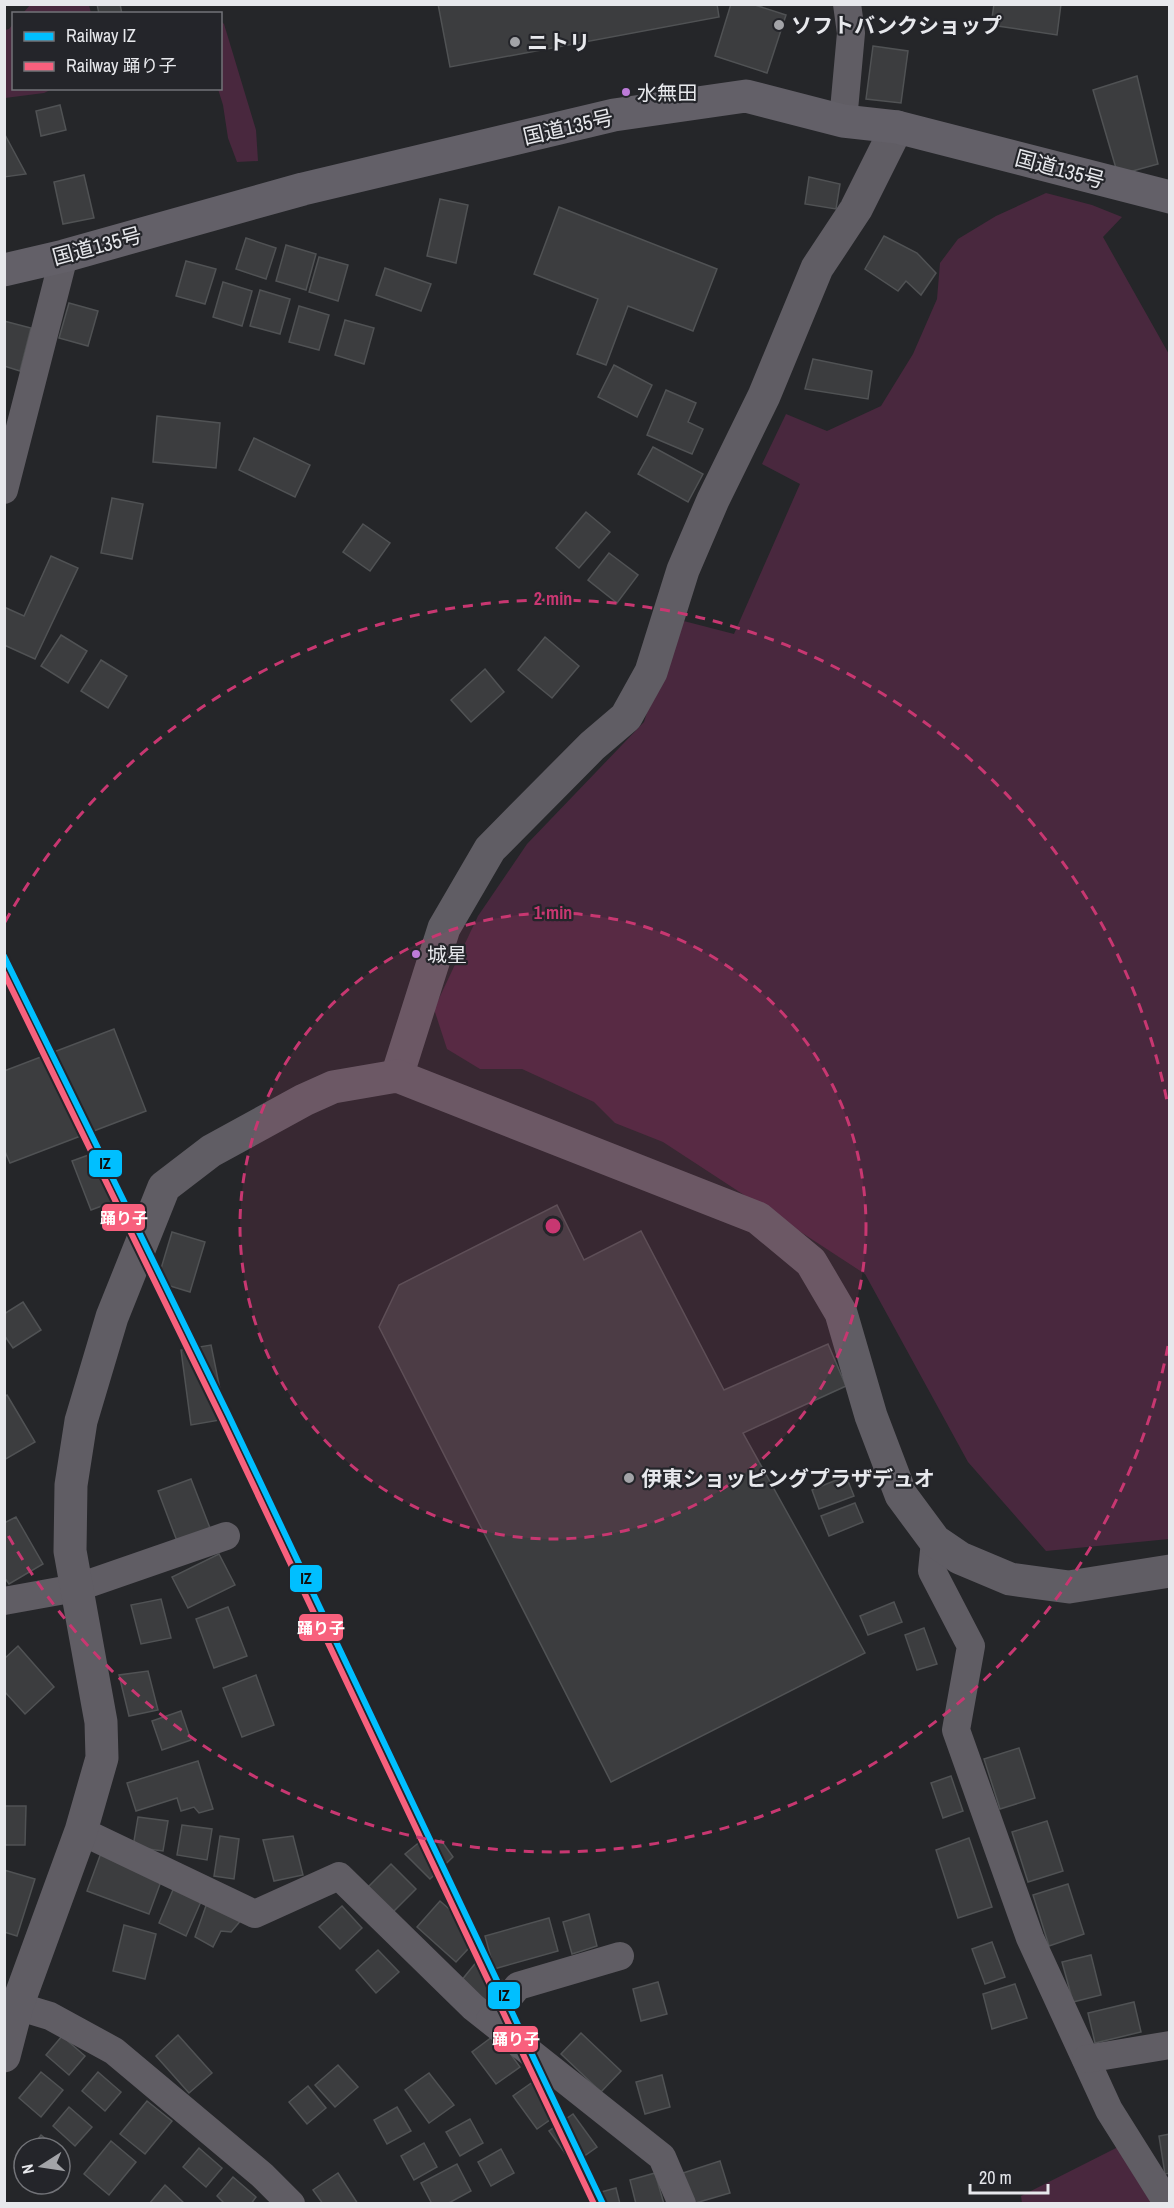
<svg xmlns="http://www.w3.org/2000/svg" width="1174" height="2208" font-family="'Archivo Narrow','Noto Sans JP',sans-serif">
<rect width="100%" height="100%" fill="#252629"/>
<g fill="#49283e">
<path d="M31,4L89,5L91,13H23Z"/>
<path d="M221,21L224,24L256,130L258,161L237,162L228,138L223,105L218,89L220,88Z"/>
<path d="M13,24L14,88L52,89L44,93L5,98V30L9,29Z"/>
<path d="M1046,193L1092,205L1122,217L1103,237L1170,356L1169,1539L1046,1551L968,1462L865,1274L663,1142L615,1123L594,1102L522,1069H480L447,1049L434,1009L478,916L527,844L644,722L676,619L734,634L800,484L762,464L786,414L827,431L881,406L913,354L937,299L940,263L958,239L996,216Z"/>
<path d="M1124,2144L1169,2203H1022L1021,2196Z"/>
</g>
<g fill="#3c3d3f" stroke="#505254" stroke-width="1.5">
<path d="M97,4H120L122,14H99Z"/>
<path d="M438,4H717L719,17L450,67Z"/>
<path d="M731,4H752L786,15L767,73L715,56Z"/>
<path d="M994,4H1061L1057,35L991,25Z"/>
<path d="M873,46L908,51L901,103L866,99Z"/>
<path d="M1137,76L1158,164L1118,175L1093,90Z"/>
<path d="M60,105L66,130L41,136L36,111Z"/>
<path d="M4,133L26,174L4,177Z"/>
<path d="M84,175L94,218L63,224L54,182Z"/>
<path d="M809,177L840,184L836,209L805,204Z"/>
<path d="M440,199L468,205L456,263L427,256Z"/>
<path d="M559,207L717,269L693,331L628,306L606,365L577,354L598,299L534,274Z"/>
<path d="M884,236L917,253L936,273L921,295L906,281L898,291L865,269Z"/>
<path d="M246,238L276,248L266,279L236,269Z"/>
<path d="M286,245L316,254L306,290L276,281Z"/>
<path d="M319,257L348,265L338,301L309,292Z"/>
<path d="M186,261L216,269L205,304L176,296Z"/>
<path d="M385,268L431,284L421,311L376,295Z"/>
<path d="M223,282L252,291L242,326L213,317Z"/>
<path d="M260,290L290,299L280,334L250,326Z"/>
<path d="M69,303L98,311L88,346L59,338Z"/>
<path d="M299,306L329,315L319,350L289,342Z"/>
<path d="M345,320L374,328L364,364L335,355Z"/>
<path d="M4,321L31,328L20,371L4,366Z"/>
<path d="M813,359L872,371L868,399L805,389Z"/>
<path d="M614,365L652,385L637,417L598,397Z"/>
<path d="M666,390L696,403L688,422L703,429L692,454L647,435Z"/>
<path d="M157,416L220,423L216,468L153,462Z"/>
<path d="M254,438L310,465L295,497L239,470Z"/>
<path d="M653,447L703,474L688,502L638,474Z"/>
<path d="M112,498L143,504L132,559L101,553Z"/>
<path d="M586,512L610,532L579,568L556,548Z"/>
<path d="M363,524L390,543L370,571L343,552Z"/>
<path d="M609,553L638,575L617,603L588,580Z"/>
<path d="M51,556L78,568L35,659L4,645V607L24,616Z"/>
<path d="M61,635L87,651L68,683L41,666Z"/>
<path d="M545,637L579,666L552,698L518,670Z"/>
<path d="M101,660L127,676L108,708L81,691Z"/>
<path d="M485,669L504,692L471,722L451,700Z"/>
<path d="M114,1029L146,1111L10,1163L4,1149V1071Z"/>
<path d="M105,1149L123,1198L91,1210L72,1161Z"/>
<path d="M557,1205L584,1260L641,1231L724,1390L828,1344L846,1386L743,1433L865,1653L611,1782L379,1327L399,1285Z"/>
<path d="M172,1232L205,1242L190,1292L157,1282Z"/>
<path d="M23,1302L41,1330L13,1348L4,1335V1314Z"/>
<path d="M211,1345L226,1419L191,1425L181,1350Z"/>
<path d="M7,1395L35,1442L4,1460V1397Z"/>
<path d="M846,1476L854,1496L819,1509L812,1490Z"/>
<path d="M191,1479L210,1528L177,1541L158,1491Z"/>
<path d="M855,1503L863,1522L829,1536L821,1516Z"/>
<path d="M16,1517L43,1564L9,1584L4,1577V1523Z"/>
<path d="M219,1554L235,1585L188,1608L172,1577Z"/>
<path d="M161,1599L171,1638L141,1644L131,1605Z"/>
<path d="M894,1602L902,1622L868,1635L860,1616Z"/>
<path d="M228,1607L247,1656L214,1668L196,1619Z"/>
<path d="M924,1628L937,1664L917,1670L905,1635Z"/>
<path d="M18,1646L54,1687L25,1714L4,1691V1659Z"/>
<path d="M148,1671L158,1710L129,1716L119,1675Z"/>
<path d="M256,1675L274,1725L242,1737L223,1688Z"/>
<path d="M181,1711L191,1740L162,1750L152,1721Z"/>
<path d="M1019,1748L1035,1798L1000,1809L984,1759Z"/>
<path d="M198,1761L213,1809L199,1813L194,1807L181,1811L177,1798L136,1811L127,1783Z"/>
<path d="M951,1776L963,1811L943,1818L931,1783Z"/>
<path d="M4,1806H26L25,1845H4Z"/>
<path d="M138,1817L168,1821L163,1851L133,1847Z"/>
<path d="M1047,1821L1063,1871L1028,1882L1012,1832Z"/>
<path d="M182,1825L212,1829L207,1860L177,1855Z"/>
<path d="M220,1836L239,1839L234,1879L214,1876Z"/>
<path d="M293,1836L303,1875L274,1881L263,1840Z"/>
<path d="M969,1838L992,1907L958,1918L936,1850Z"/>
<path d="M422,1840L429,1849L441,1840L453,1857L430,1879L405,1854Z"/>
<path d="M101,1853L163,1876L149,1914L87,1891Z"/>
<path d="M391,1864L416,1889L393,1912L368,1887Z"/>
<path d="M4,1870L35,1879L17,1936L4,1932Z"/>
<path d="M1068,1884L1084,1934L1049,1946L1033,1895Z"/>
<path d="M175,1885L203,1897L186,1936L159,1923Z"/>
<path d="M208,1900L243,1918L231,1932L221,1931L213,1947L195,1937Z"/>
<path d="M440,1901L480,1936L456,1962L417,1927Z"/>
<path d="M342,1906L362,1928L340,1949L319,1927Z"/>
<path d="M589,1914L597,1946L572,1954L563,1922Z"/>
<path d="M549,1918L558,1951L494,1969L485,1936Z"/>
<path d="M124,1925L156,1934L145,1979L113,1971Z"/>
<path d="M992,1942L1005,1977L985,1984L972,1949Z"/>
<path d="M378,1950L399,1972L376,1993L356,1970Z"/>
<path d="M1091,1955L1101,1995L1073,2002L1062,1962Z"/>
<path d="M478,1960L504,1982L487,2002L461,1981Z"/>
<path d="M658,1982L667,2014L641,2021L633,1989Z"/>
<path d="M1015,1984L1027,2018L992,2029L983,1994Z"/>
<path d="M1134,2002L1141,2032L1095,2043L1088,2013Z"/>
<path d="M581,2033L621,2071L601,2092L561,2054Z"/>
<path d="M496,2034L520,2067L496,2084L472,2052Z"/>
<path d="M178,2035L212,2073L189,2093L156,2056Z"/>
<path d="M62,2036L85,2056L69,2075L46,2055Z"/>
<path d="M338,2065L358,2087L335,2107L315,2085Z"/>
<path d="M41,2072L63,2090L41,2117L19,2098Z"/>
<path d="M98,2072L121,2092L105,2111L82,2091Z"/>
<path d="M429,2073L454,2105L429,2123L405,2090Z"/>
<path d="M662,2075L670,2107L645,2114L636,2082Z"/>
<path d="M537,2079L561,2112L537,2129L513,2096Z"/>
<path d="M308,2086L326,2108L307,2124L289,2102Z"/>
<path d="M147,2101L172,2121L145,2154L120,2134Z"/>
<path d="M69,2107L92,2127L75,2146L53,2126Z"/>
<path d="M397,2107L411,2131L387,2144L374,2120Z"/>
<path d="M573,2114L597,2147L573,2164L549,2131Z"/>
<path d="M470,2119L483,2143L460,2156L446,2132Z"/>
<path d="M1170,2134V2173L1165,2174L1159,2136Z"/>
<path d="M41,2135L57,2148H31Z"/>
<path d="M111,2141L136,2162L109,2195L84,2174Z"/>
<path d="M424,2143L437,2167L414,2180L401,2156Z"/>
<path d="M199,2148L222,2168L206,2187L183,2167Z"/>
<path d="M501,2149L514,2173L491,2186L478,2162Z"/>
<path d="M60,2150L66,2156L60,2163Z"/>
<path d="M24,2156V2176L14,2168Z"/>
<path d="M720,2161L730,2193L692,2204L683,2173Z"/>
<path d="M457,2164L471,2191L447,2204H432L421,2183Z"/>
<path d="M338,2173L358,2204H323L313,2190Z"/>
<path d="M655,2173L664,2204H636L630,2180Z"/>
<path d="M233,2177L256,2197L251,2204H225L217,2196Z"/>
<path d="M165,2185L185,2204H149Z"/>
<path d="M616,2188L620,2204H592L590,2195Z"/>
</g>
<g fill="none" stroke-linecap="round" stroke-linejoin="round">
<g stroke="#605d64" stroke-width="28">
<path d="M843,121L851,33L847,4"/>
<path d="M4,490L64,256"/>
<path d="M935,1541L932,1571L971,1646L956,1730L1030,1938L1109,2110L1168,2204"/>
<path d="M4,1601L76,1588L226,1536"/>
<path d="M81,1831L255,1914L339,1876L473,2007L662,2157L682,2204"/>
<path d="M17,2006L50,2016L114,2051L262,2175L291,2204"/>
<path d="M490,2020L518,1986L620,1956"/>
<path d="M1086,2059L1170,2045"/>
</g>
<g stroke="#605d64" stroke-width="33">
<path d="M397,1076L444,928L490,849L592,746L626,717L651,672L683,570L713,500L764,396L817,268L856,209L897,127"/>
<path d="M4,2056L17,2006L81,1831L102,1758L101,1722L70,1551L71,1485L81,1421L112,1317L164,1187L211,1151L304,1100L333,1087L397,1076L758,1218L811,1262L841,1313L871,1416L901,1495L935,1541L960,1558L1010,1579L1069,1587L1170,1571"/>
</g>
<path stroke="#636068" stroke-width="33" d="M4,270L64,256L303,189L614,115L746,96L843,121L897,127L1170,197"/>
<defs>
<path id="rail-1" d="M4,956L228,1414L603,2204"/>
<path id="rail-2" d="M4,973L221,1417L594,2204"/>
</defs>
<use href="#rail-1" stroke="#24252a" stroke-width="10"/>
<use href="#rail-2" stroke="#24252a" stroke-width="10"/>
<use href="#rail-1" stroke="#00bfff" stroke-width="6"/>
<use href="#rail-2" stroke="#f8607d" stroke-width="6"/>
</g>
<circle cx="553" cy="1226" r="313" fill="#c83771" fill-opacity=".12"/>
<g fill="none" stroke="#c83771" stroke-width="3" stroke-dasharray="10 8">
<circle cx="553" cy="1226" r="313"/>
<path d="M1168 1346A627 627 0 0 1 5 1530M5 922A627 627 0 0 1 1168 1106"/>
</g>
<g fill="#a3a4a8" stroke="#24252a" stroke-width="2">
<circle cx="779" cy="25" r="6"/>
<circle cx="515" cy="42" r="6"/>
<circle cx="629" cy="1478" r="6"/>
</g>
<g fill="#bd7bd9" stroke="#24252a" stroke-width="2">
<circle cx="626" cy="92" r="5"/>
<circle cx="416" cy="954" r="5"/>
</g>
<g text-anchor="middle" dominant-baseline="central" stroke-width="4.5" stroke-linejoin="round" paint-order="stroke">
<g font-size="20" fill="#e7e8ec" stroke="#24252a" text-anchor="start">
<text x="637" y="92">水無田</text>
<text x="427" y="954">城星</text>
</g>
<g font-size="21" font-weight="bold" fill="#e7e8ec" stroke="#24252a" text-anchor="start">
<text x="791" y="25">ソフトバンクショップ</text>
<text x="527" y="42">ニトリ</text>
<text x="641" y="1478">伊東ショッピングプラザデュオ</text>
</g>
<g font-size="21" fill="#e7e8ec" stroke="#24252a">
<text transform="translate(568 127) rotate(-13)">国道135号</text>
<text transform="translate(1060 169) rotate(15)">国道135号</text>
<text transform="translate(97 246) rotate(-15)">国道135号</text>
</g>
</g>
<circle cx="553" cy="1226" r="9" fill="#c83771" stroke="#24252a" stroke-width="3"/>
<g font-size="18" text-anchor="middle" font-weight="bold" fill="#c83771" stroke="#24252a" stroke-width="4.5" stroke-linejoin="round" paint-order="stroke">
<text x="553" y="605">2 min</text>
<text x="553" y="919">1 min</text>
</g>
<g stroke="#24252a" stroke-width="2">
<rect x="88" y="1149" width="35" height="29" rx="6" fill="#00bfff"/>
<rect x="101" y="1203" width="45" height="29" rx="6" fill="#f8607d"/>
<rect x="289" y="1564" width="34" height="29" rx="6" fill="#00bfff"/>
<rect x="298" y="1613" width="46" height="29" rx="6" fill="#f8607d"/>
<rect x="487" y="1981" width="34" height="29" rx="6" fill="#00bfff"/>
<rect x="493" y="2025" width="46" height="28" rx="6" fill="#f8607d"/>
</g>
<g font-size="16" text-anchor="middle" font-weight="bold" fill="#fff">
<text x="124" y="1224">踊り子</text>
<text x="321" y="1634">踊り子</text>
<text x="516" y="2045">踊り子</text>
</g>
<g font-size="16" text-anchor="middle" font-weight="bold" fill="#111">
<text x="105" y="1169">IZ</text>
<text x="306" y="1584">IZ</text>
<text x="504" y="2001">IZ</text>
</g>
<rect width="1174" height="2208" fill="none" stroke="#e7e8ec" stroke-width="12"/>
<rect x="12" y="12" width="210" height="78" fill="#24252a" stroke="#727378" stroke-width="1.5"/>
<rect x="24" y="32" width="30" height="9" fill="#00bfff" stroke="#727378" stroke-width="1.5"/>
<text x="66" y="42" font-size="18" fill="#e7e8ec">Railway IZ</text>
<rect x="24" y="62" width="30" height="9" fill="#f8607d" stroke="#727378" stroke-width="1.5"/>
<text x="66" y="72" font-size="18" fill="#e7e8ec">Railway 踊り子</text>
<g transform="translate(42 2166) rotate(258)"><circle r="28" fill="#24252a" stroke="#727378" stroke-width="1.5"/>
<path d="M0-4.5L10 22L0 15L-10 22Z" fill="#a3a4a8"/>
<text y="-9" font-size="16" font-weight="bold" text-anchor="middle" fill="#e7e8ec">N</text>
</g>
<path d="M970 2184v9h78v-9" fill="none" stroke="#e7e8ec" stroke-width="3"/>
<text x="979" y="2184" font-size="18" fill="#e7e8ec" stroke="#24252a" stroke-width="4.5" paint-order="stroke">20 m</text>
</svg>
